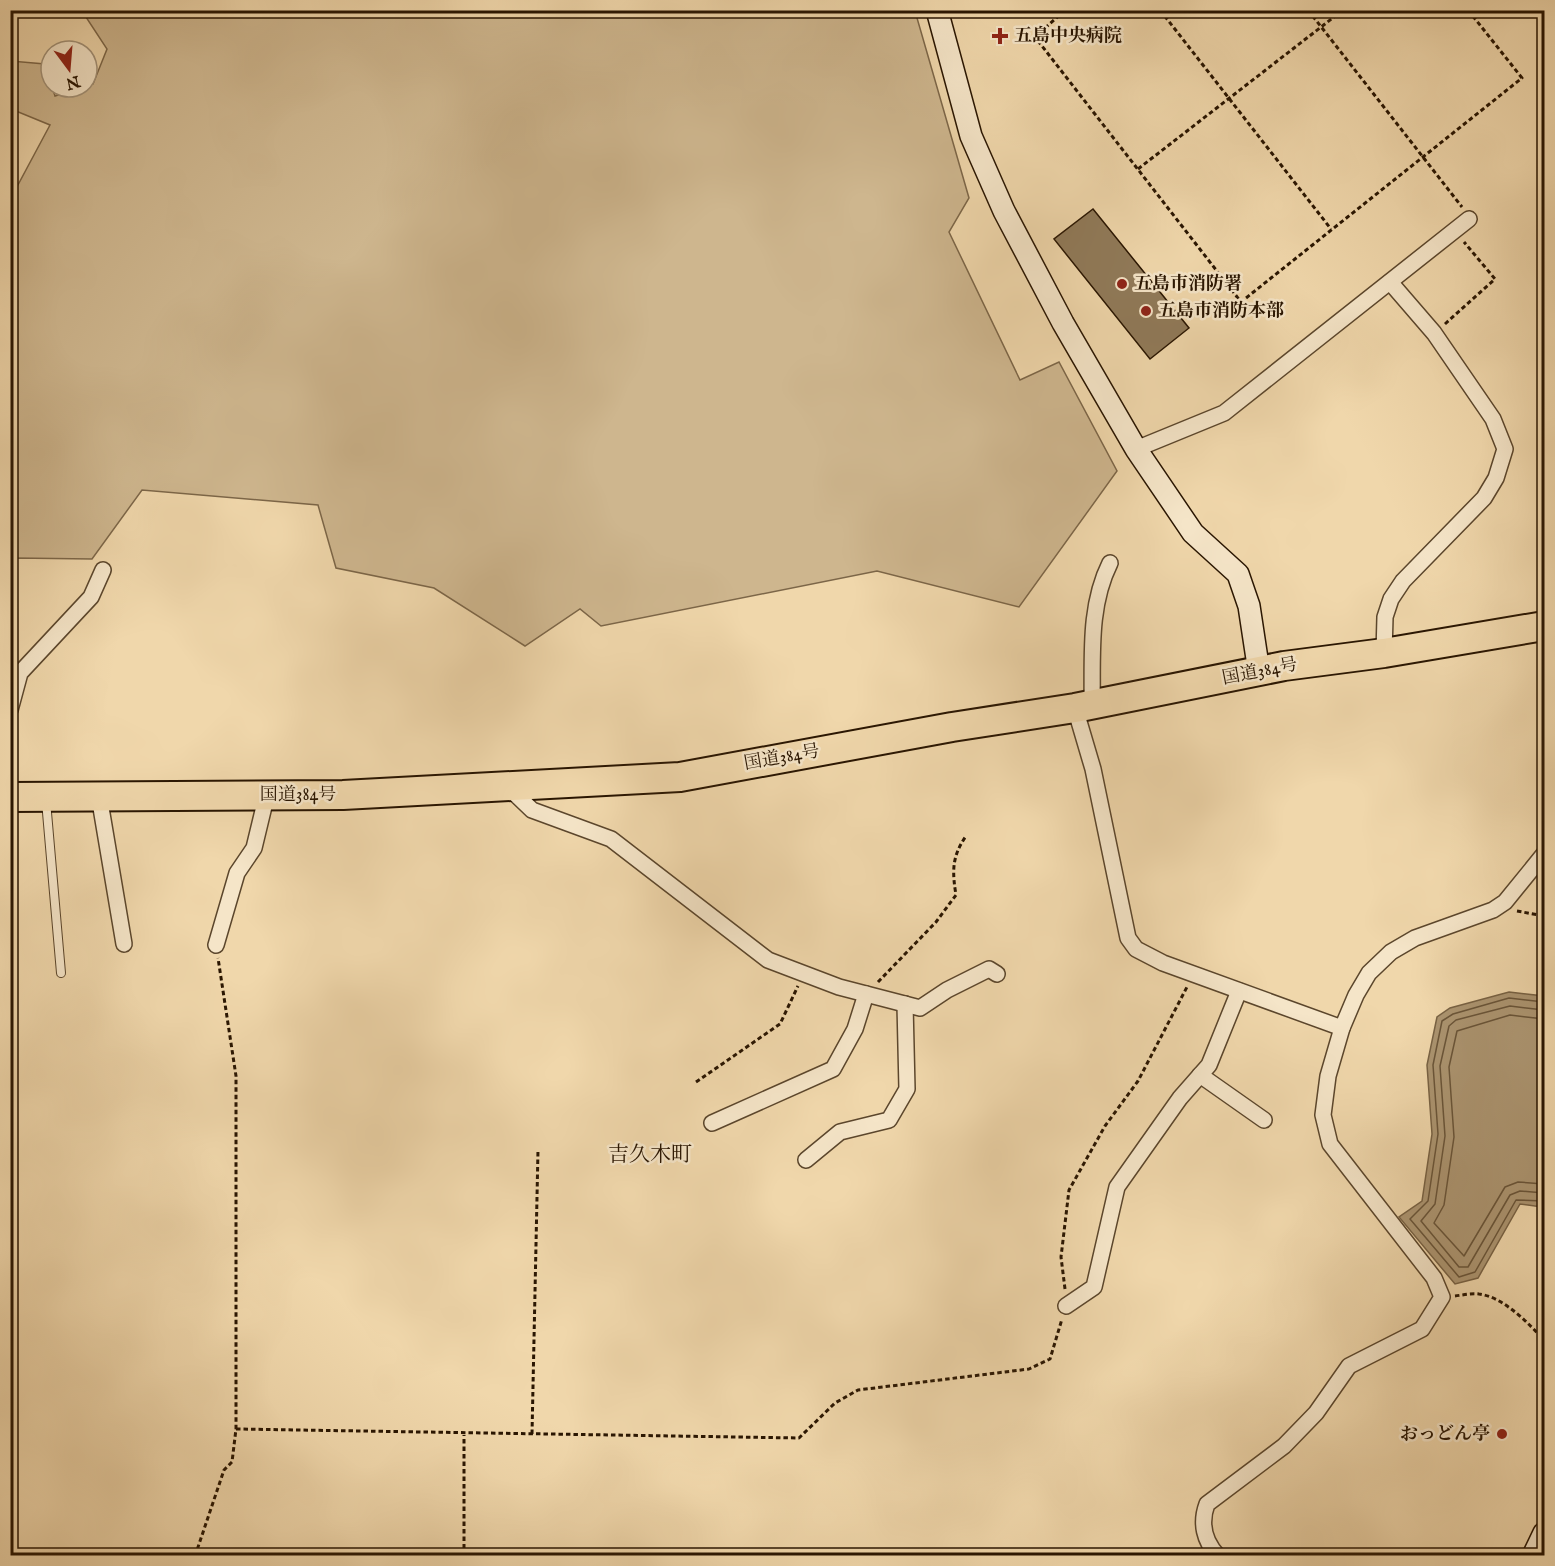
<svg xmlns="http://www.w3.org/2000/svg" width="1555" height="1566" font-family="'IM FELL English','Noto Serif JP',serif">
<rect width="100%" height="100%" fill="#f0d7ab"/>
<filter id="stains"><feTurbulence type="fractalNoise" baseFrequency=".00333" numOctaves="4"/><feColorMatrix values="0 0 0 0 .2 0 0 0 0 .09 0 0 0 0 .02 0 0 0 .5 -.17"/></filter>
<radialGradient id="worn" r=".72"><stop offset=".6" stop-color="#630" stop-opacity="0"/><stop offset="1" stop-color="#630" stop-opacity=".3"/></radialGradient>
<path fill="#ceb68e" stroke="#7c6648" stroke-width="1.5" d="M82,11H915L969,198L949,232L1020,380L1059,362L1117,471L1019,607L877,571L601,626L580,609L525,646L434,588L336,568L318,505L142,490L92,559L15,558L11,562V198L50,125L11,109V61L45,64L55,96L93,84L107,49Z"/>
<path fill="#ac9571" stroke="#786244" stroke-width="1.5" d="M1509,992L1544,996V1205L1542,1207L1520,1204L1478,1278L1455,1284L1399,1217L1422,1201L1432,1134L1427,1065L1437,1017L1450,1008Z"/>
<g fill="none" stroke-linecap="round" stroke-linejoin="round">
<g stroke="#6a5539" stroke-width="1.5">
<path d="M1544,1002L1509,998L1453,1014L1442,1021L1433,1065L1438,1134L1428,1201L1410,1219L1459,1277L1475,1272L1516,1200L1544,1201"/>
<path d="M1544,1010L1510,1006L1456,1020L1449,1026L1440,1066L1445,1136L1435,1204L1421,1221L1459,1267H1468L1510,1195L1520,1191L1544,1193"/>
<path d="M1544,1019L1510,1015L1457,1031L1449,1067L1454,1137L1444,1205L1434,1223L1464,1256L1505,1187L1518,1182L1544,1184"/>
</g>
</g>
<path fill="#907a59" stroke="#291501" stroke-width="1.5" d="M1093,209L1189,328L1150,359L1054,239Z"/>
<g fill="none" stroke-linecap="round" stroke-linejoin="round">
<defs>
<path id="lane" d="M46,801L61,973"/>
<g id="street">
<path d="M1136,449L1224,413L1469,219"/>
<path d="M1384,653L1385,617L1391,599L1403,581L1484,498L1496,478L1505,449L1493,419L1434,333L1390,282"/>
<path d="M1092,705C1093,658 1088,607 1110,563"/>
<path d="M1075,708L1093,769L1128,938L1136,949L1163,963L1342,1028"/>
<path d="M10,710L20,673L91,597L103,570"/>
<path d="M508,787L532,810L611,839L768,960L839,987L920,1008L947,990L989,969L997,974"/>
<path d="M99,796L124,944"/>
<path d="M216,945L237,873L254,848L267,794"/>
<path d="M1200,1075L1264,1120"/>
<path d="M712,1123L833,1069L855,1029L866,994"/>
<path d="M806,1160L840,1132L889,1120L907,1089L905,1004"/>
<path d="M1066,1306L1094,1287L1117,1187L1180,1098L1209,1065L1239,991"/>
<path d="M1218,1556C1204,1541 1200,1523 1207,1504L1284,1446L1316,1413L1349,1366L1422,1329L1442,1297L1434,1278L1330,1144L1323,1115L1328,1076L1342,1028L1356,995L1369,973L1391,952L1415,938L1493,910L1505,902L1544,854"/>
</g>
<g id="secondary">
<path d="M937,10L971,136L1004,211L1063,323L1136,449L1193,533L1238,574L1249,606L1259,672"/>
<path d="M1533,1556L1544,1533"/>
</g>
<path id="highway" d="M10,797L343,795L680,777L952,727L1075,708L1284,666L1384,653L1544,626"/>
</defs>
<use href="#lane" stroke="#5b462c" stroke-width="10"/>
<use href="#street" stroke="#5b462c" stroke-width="18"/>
<use href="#secondary" stroke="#291501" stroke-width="24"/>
<use href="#highway" stroke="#291501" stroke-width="32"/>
<g stroke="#291501" stroke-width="3" stroke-dasharray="4.5 3" stroke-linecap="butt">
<path d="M1065,10L1035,37L1241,302L1522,78L1468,10"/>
<path d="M1160,10L1331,229"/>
<path d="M1308,10L1462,207"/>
<path d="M1138,169L1343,10"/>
<path d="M1445,324L1495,279L1464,242"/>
<path d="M1517,911L1544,916"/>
<path d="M878,982L936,922L956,895C952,871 952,856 966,836"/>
<path d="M696,1082L780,1024L798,986"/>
<path d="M1065,1289L1061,1257L1069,1190L1105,1126L1138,1081L1187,987"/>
<path d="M1455,1296C1463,1295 1472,1293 1479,1294C1504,1297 1529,1324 1544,1340"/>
<path d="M236,1429L799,1438L835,1403L858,1390L1029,1369L1050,1359L1062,1319"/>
<path d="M532,1434L538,1150"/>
<path d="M195,1556L224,1470L232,1462L236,1429V1076L218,958"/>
<path d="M464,1556V1435"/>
</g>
<use href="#lane" stroke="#f5e5c8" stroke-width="8"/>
<use href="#street" stroke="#f5e5c8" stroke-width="15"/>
<use href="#secondary" stroke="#f5e5c8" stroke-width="21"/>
<use href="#highway" stroke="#f0d7ab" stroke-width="28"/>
</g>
<g fill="#8f2418" stroke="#f5e5c8" stroke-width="2">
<path d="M997 27h6v6h6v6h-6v6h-6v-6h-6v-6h6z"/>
<circle cx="1122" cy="284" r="6"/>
<circle cx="1146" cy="311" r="6"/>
<circle cx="1502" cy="1434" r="6"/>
</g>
<g text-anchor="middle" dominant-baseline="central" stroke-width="5" stroke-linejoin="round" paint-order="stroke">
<g font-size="18" font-weight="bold" fill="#291501" stroke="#f5e5c8" text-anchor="start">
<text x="1014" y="36">五島中央病院</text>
<text x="1134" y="284">五島市消防署</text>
<text x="1158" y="311">五島市消防本部</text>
<text x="1490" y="1434" text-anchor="end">おっどん亭</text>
</g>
<g font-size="18" fill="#291501" stroke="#f5e5c8">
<text transform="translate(1260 672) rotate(-11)">国道384号</text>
<text transform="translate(782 758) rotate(-10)">国道384号</text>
<text x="298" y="795">国道384号</text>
</g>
<g font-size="21" fill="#291501" stroke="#f5e5c8">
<text x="650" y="1155">吉久木町</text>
</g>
</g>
<rect width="1555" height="1566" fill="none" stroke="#f0d7ab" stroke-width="36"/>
<rect x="12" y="12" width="1531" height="1542" fill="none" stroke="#291501" stroke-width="3"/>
<rect x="18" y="18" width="1519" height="1530" fill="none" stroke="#291501" stroke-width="1.5"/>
<g transform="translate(69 69) rotate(164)"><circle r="28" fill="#f5e5c8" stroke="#a39278" stroke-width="1.5"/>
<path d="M0-4.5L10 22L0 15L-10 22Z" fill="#8f2418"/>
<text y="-9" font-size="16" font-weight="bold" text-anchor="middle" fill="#291501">N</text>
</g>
<rect width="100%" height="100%" filter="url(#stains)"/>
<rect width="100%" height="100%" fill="url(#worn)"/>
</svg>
